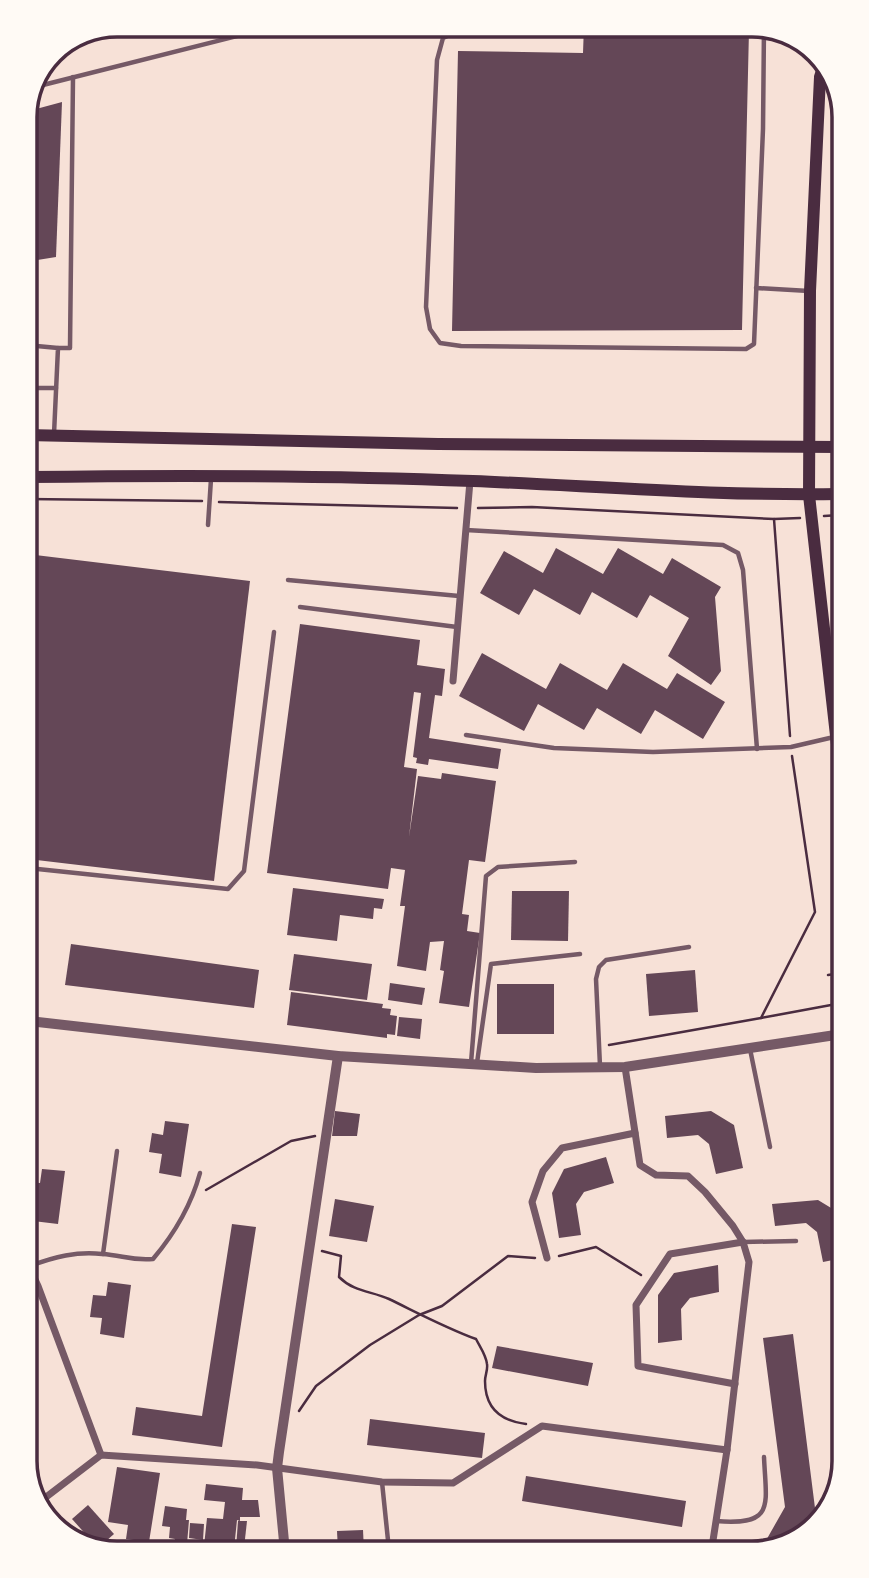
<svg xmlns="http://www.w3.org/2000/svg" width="869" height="1578" font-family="Overpass,sans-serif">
<rect width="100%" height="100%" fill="#f7e1d7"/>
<g fill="#644757">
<path d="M584,25L749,30L742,330L452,331L458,51L583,53Z"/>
<path d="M62,102L56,257L25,262V112Z"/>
<path d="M556,548L603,574L618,548L663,574L672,558L721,587L715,597L721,671L711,685L668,656L689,618L650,595L637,618L592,592L580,615L534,589L519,615L480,593L504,551L543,573Z"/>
<path d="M27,554L250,581L214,881L28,859Z"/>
<path d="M300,624L420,640L417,665L445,669L442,696L435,695L429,738L501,749L498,769L429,759L428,765L416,763L417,758L413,757L421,693L414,692L404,767L417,769L409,837L418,776L441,779L442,773L496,781L485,862L469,860L462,914L469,915L467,931L480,933L469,1007L439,1003L444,971L440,970L444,941L430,942L426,971L397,966L405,906H400L405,870L391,868L388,889L267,873Z"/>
<path d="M482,653L546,689L560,663L607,690L623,663L667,689L677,673L725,702L703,739L655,710L641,734L597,708L584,730L538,704L524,731L459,696Z"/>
<path d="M293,888L384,899L382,909L374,908L373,919L340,915L337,941L287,935Z"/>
<path d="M512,891H569L568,941L511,940Z"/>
<path d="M71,944L259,970L254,1008L65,985Z"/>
<path d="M294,954L372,964L367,1000L289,990Z"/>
<path d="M695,970L698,1012L649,1016L646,974Z"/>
<path d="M390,983L425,988L422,1005L388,1000Z"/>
<rect x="497" y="984" width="57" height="50"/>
<path d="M291,992L383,1004L382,1008L391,1009L390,1015L397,1016L395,1035L387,1034V1038L287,1025Z"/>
<path d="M399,1017L422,1019L420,1039L397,1036Z"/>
<path d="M335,1111L360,1114L357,1136H332Z"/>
<path d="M711,1111L734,1125L743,1168L716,1174L709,1144L698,1135L667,1138L665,1116Z"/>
<path d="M165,1121L189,1124L181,1177L159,1173L162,1154L149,1152L152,1133L163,1135Z"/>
<path d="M606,1157L614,1183L584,1192L576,1204L581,1235L559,1238L552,1193L564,1169Z"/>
<path d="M42,1169L65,1171L58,1224L33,1221L35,1203L30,1202V1182L40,1183Z"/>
<path d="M335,1199L374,1206L367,1242L329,1236Z"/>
<path d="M818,1200L841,1214L843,1258L823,1262L817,1232L806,1223L775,1226L772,1204Z"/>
<path d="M232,1224L256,1227L222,1447L132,1435L136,1407L202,1416Z"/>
<path d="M718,1265L719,1292L690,1298L681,1309L682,1340L658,1343V1295L674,1273Z"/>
<path d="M108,1282L131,1285L124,1338L100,1334L102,1318L90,1317L93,1295L106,1296Z"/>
<path d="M793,1334L816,1516L809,1530L788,1546L768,1547L764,1544L785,1507L763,1338Z"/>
<path d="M497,1346L593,1363L588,1386L492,1368Z"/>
<path d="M370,1419L485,1433L482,1458L367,1445Z"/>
<path d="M117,1467L160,1473L149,1542L126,1539L128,1525L108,1522Z"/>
<path d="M526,1476L686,1501L682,1527L522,1501Z"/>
<path d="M206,1484L243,1488L242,1500H258L260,1517H240V1521L237,1520L234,1549L204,1546L207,1518L223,1519L225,1502L204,1500Z"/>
<path d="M88,1505L114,1534L98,1548L72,1519Z"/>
<path d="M165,1506L187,1509L186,1520H189L187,1544L174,1543L175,1539L169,1538L170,1527L162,1526Z"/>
<path d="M238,1521H247L244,1548H236Z"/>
<path d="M190,1523L204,1524L203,1540L189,1538Z"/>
<path d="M363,1530L364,1551H338L337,1531Z"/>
<path d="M121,1542L152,1545V1553H119Z"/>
</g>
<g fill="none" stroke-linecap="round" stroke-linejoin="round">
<g stroke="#4a2c40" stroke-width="2.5">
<path d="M27,499L202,501"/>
<path d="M219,502L457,508"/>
<path d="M478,508L532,507L774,519L800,518"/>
<path d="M824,516L840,515"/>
<path d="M774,519L790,736"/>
<path d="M828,975L842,973"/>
<path d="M761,1018L831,1005"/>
<path d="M609,1045L761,1018L815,912L792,756"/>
<path d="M206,1190L291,1141L315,1136"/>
<path d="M322,1251L341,1256L339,1277C354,1292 371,1291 389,1299C418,1313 446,1328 476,1339C480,1347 486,1355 487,1364C488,1370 485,1375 485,1381C485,1408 501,1421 526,1424"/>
<path d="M559,1256L596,1247L641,1275"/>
<path d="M299,1411L316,1386L370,1345L419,1315L442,1306L508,1256L535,1258"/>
</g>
<g stroke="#755966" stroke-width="4.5">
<path d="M508,25L467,27L443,38L437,60L426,307L430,329L440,343L461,346L746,349L754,344L763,129L764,26"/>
<path d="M35,87L281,25"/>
<path d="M756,288L809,291"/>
<path d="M26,345L58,348L54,434"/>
<path d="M58,348H70L73,77"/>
<path d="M26,388H56"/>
<path d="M208,525L211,479"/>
<path d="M466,530L723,545L738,553L743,570L757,749"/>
<path d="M288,580L459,596"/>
<path d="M300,607L457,627"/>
<path d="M466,735L554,748L653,752L791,747L834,737"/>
<path d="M28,868L228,889L244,871L274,632"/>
<path d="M750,1049L770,1147"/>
<path d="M471,1063L486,876L498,867L575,862"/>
<path d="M477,1063L491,964L580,954"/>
<path d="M600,1066L596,979L599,967L606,960L689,947"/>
<path d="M743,1242L796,1241"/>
<path d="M103,1254L117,1151"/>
<path d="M30,1266C54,1257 77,1251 102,1254C122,1255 131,1261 153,1259C175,1233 191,1206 200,1173"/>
<path d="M382,1482L389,1550"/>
<path d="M716,1521C776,1526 766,1505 764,1457"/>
</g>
<g stroke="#755966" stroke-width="7">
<path d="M453,681L470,481"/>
<path d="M625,1067L640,1165L656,1175L688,1176L705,1192L733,1226L743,1242L749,1262L727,1450L712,1547"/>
<path d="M547,1258L532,1202L543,1171L562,1148L635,1133"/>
<path d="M31,1271L38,1286L101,1455"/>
<path d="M735,1384L638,1366L636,1305L670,1254L743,1242"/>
<path d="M37,1504L101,1455L257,1465L382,1482L453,1483L542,1426L727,1450"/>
</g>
<g stroke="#755966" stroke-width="10">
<path d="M29,1021L338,1056L536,1068L625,1067L842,1034"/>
<path d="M285,1552L277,1468L279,1452L338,1056"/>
</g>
<g stroke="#4a2c40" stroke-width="12">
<path d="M824,65L820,77L810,291L809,495L841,780"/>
<path d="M26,435L438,444L839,447"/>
<path d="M27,477C175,475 324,475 473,481C595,486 717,496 839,494"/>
</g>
</g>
<path d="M0 0H869V1578H0ZM117 37H752A80 80 0 0 1 832 117V1461A80 80 0 0 1 752 1541H117A80 80 0 0 1 37 1461V117A80 80 0 0 1 117 37Z" fill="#fffaf5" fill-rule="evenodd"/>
<path fill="none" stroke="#4a2c40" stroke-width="3.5" d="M117 37H752A80 80 0 0 1 832 117V1461A80 80 0 0 1 752 1541H117A80 80 0 0 1 37 1461V117A80 80 0 0 1 117 37Z"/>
</svg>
